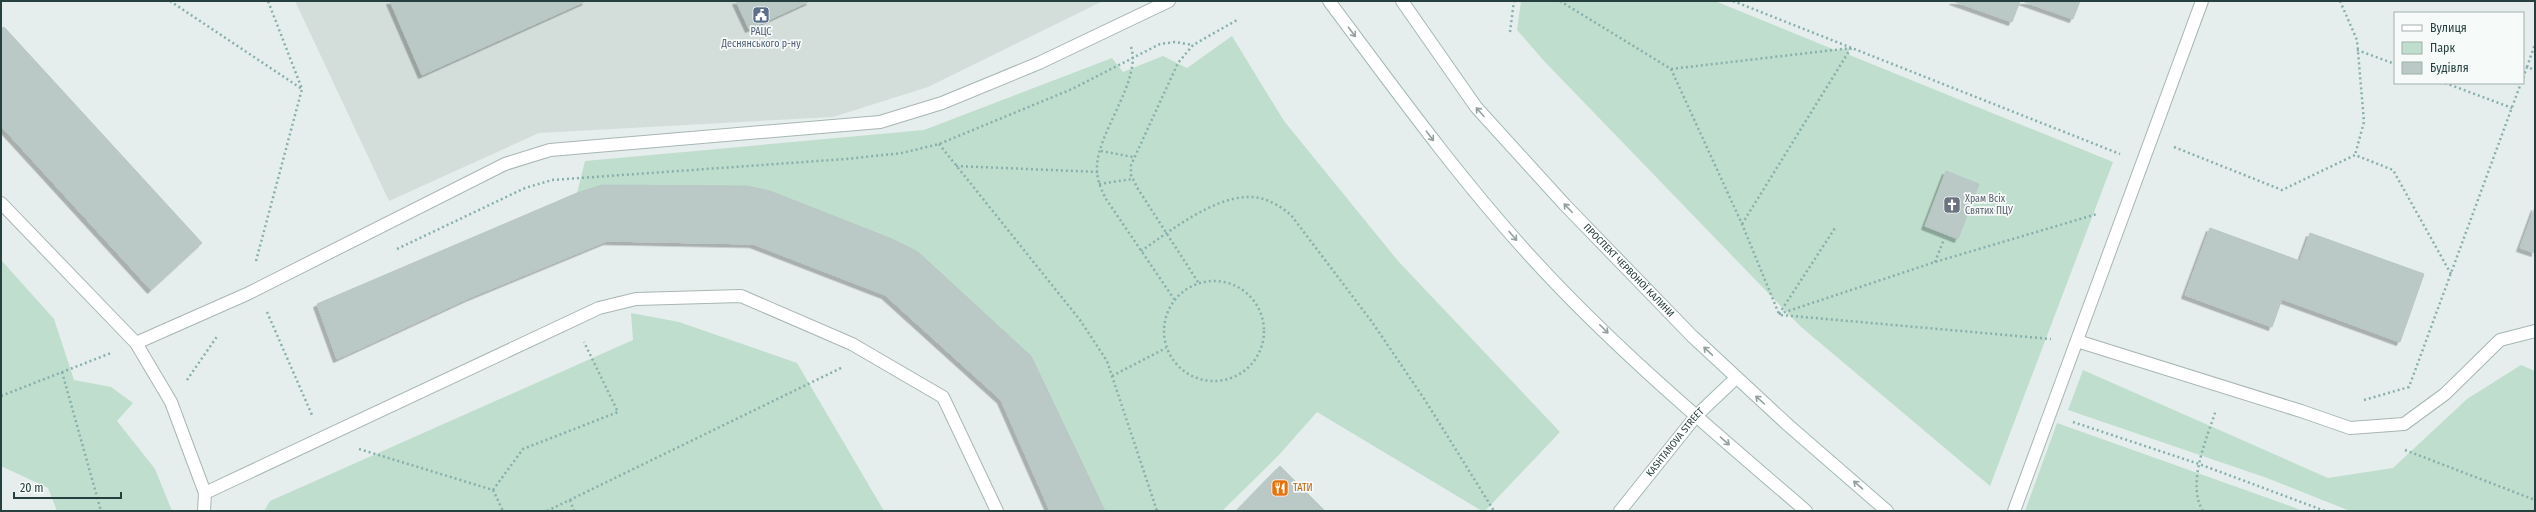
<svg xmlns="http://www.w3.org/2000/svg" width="2536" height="512" font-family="'Fira Sans Condensed',sans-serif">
<defs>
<filter id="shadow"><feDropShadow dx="-3.5" dy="3.5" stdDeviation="0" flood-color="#0004"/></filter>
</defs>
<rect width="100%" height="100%" fill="#e5eeec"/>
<path fill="#d3dedb" d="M295,1H1103L928,87L833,117L539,133L389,201Z"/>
<g fill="#bfdece">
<path d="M1521,1H1715L1835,50L1851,48L1847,54L2113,162L1990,486L1800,326L1544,61L1517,30Z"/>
<path d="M1232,36L1284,121L1398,261L1560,432L1485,511H1482L1317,412L1278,456L1222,511H1105L1031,356L918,252L892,239L770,191L747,186L602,185L577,193L585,161L924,130L1112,58L1123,72L1163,56L1187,68Z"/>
<path d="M1,260L54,319L74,380L111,387L133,403L117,421L155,469L172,511H57L48,488L1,466Z"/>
<path d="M631,313L679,322L797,363L884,511H264L270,501L633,340Z"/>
<path d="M2521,365L2535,371V511H2350L2267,478L2068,410L2083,370L2328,478L2393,468L2467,399Z"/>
<path d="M2057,423L2293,507L2302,511H2025Z"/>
</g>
<g fill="#bac9c5" stroke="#b8c7c4" filter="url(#shadow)">
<path d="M390,1H586L422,75Z"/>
<path d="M736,1H810L749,29Z"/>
<path d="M1953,1H2020L2012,22Z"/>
<path d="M2022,1H2080L2073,19Z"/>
<path d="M4,27L202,243L151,290L1,126V29Z"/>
<path d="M1946,171L1979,184L1958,239L1925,226Z"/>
<path d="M602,185L747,186L770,191L892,239L918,252L1031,356L1105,511H1050L1001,400L885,295L753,244L607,241L469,298L337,359L317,304L577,193Z"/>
<path d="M2535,207V253L2520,248Z"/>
<path d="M2210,228L2300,261L2310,233L2424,274L2400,342L2282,299L2272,327L2185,295Z"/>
<path d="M1280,466L1325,511H1236Z"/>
</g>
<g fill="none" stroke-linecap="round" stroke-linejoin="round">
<defs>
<g id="lane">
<path d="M1,203L136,343L171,402L205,493L204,511"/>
<path d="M2077,341L2301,411L2350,428L2404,424L2445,394L2500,340L2535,331"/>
<path d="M136,343L247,294L505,164L550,150L880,122L942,103L1039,63L1169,1"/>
<path d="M205,493L599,308L636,299L741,296L852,344L943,397L997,511"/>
<path d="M2014,511L2202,1"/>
</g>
<g id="secondary">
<path d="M1329,1C1394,88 1458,177 1532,258C1616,350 1712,430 1806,511"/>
<path id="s1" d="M1402,1L1476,107L1565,205L1692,336L1788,425L1887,511"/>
<path id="s2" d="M1620,511L1696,416L1736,378"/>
</g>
</defs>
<use href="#lane" stroke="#a8b6b4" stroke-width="14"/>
<use href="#secondary" stroke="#a4b9b6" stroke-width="14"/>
<g stroke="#87b0ac" stroke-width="2.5" stroke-dasharray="2 3" stroke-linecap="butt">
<path d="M170,1L302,89"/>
<path d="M1560,1L1671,69L1742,224L1779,314"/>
<path d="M1733,1L2120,154"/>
<path d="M2340,1L2357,40L2364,122L2355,155"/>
<path d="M1510,32L1514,1"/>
<path d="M1131,47C1142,79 1098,132 1097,166C1096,178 1101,189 1106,199L1174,299"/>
<path d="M2357,50L2395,64"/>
<path d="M2527,67L2535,44"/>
<path d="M1671,69L1851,48"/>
<path d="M2523,78L2527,67L2535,70"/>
<path d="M2445,83L2512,108"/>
<path d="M939,144L1080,320L1107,361L1157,511"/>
<path d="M2174,147L2282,190L2355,155L2393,170L2451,274"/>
<path d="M1101,151L1133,157"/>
<path d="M956,166L1098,172"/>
<path d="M1099,184L1133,179"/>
<path d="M1742,224L1851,48"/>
<path d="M397,249L525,188L552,180L846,159L902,153L939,144L1072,89L1160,44L1175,42L1193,45"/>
<path d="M1141,251C1170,231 1212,198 1247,197C1264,196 1279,205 1291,215L1372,322L1425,400L1494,511"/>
<path d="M256,261L302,89L268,1"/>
<path d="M1935,262L1946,234"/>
<circle cx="1214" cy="331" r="50"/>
<path d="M1198,282L1138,189L1131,175V165L1178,63L1193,45L1237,20"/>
<path d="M267,312L312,415"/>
<path d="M1779,314L1935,262L2097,214"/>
<path d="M1779,314L1835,228"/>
<path d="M1781,315L2051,339"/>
<path d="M62,372L101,511"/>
<path d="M1112,376L1166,348"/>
<path d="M187,380L218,335"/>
<path d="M1,396L111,353"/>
<path d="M2364,400L2409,387L2521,83"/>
<path d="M2073,422L2199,464L2325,511"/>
<path d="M359,449L493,490L503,511"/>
<path d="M2405,450L2535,500"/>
<path d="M493,490L523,449L618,412L584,342"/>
<path d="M570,500L574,511"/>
<path d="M547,511L843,367"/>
<path d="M2203,511C2186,484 2207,438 2216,410"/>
</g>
<use href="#lane" stroke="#fff" stroke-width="12"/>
<use href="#secondary" stroke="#fff" stroke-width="12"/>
</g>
<defs><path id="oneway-shaft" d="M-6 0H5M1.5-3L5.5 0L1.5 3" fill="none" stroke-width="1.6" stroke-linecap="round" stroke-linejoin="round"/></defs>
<g stroke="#92a09e">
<use href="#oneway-shaft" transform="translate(1352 32) rotate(53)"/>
<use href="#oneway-shaft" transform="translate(1480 112) rotate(-132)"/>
<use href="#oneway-shaft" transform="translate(1430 136) rotate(53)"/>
<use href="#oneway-shaft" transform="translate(1568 208) rotate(-134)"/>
<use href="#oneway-shaft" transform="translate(1513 236) rotate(50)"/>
<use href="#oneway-shaft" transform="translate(1604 329) rotate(45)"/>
<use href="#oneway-shaft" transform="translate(1708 351) rotate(-137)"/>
<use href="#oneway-shaft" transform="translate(1760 400) rotate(-138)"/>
<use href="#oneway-shaft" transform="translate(1725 441) rotate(41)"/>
<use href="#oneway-shaft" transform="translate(1858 485) rotate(-139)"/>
</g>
<defs>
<symbol id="civic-square" viewBox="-11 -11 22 22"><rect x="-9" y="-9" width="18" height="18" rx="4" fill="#5c6f8a" stroke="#f6faf9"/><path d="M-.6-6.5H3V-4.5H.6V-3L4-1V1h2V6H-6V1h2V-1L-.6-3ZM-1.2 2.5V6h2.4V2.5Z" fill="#fff"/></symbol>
<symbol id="church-square" viewBox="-11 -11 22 22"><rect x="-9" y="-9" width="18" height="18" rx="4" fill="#6b7280" stroke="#f6faf9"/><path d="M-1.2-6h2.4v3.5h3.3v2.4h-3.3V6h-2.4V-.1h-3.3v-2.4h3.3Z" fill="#fff"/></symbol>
<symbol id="restaurant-square" viewBox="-11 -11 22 22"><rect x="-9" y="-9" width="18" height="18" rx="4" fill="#e8710a" stroke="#f6faf9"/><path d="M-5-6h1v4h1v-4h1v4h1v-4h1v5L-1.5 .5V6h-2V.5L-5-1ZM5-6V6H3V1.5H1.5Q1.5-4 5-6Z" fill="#fff"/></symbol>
</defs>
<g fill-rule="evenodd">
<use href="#civic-square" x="751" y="5" width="20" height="20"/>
<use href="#church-square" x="1942" y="195" width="20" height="20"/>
<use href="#restaurant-square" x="1270" y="478" width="20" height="20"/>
</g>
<g text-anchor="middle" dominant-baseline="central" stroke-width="3.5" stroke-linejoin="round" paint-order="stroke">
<g font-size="10" fill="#4e5e75" stroke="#f6faf9">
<text x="761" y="32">РАЦС<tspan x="761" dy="12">Деснянського р-ну</tspan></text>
</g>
<g font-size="10" fill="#5b616d" stroke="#f6faf9" text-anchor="start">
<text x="1965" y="199">Храм Всіх<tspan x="1965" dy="12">Святих ПЦУ</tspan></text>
</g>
<g font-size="10" fill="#25403e" stroke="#f6faf9">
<text stroke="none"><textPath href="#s1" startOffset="353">ПРОСПЕКТ ЧЕРВОНОЇ КАЛИНИ</textPath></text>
<text stroke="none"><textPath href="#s2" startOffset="88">KASHTANOVA STREET</textPath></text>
</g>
<g font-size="10" fill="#c56008" stroke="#f6faf9" text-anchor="start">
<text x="1293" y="488">ТАТИ</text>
</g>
</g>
<rect width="2536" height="512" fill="none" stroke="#25403e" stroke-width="4"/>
<rect x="2394" y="12" width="130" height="72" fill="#f6faf9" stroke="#a2b0ae"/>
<rect x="2402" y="25" width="20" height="6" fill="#ffffff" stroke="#a2b0ae"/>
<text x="2430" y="32" font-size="12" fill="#25403e">Вулиця</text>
<rect x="2402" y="42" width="20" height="12" fill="#bfdece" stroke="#a2b0ae"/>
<text x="2430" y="52" font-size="12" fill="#25403e">Парк</text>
<rect x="2402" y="62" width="20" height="12" fill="#bac9c5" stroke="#a2b0ae"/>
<text x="2430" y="72" font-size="12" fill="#25403e">Будівля</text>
<path d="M14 492v6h107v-6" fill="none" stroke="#25403e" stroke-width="2"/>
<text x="20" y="492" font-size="12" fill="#25403e" stroke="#f6faf9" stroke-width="3" paint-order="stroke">20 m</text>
</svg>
